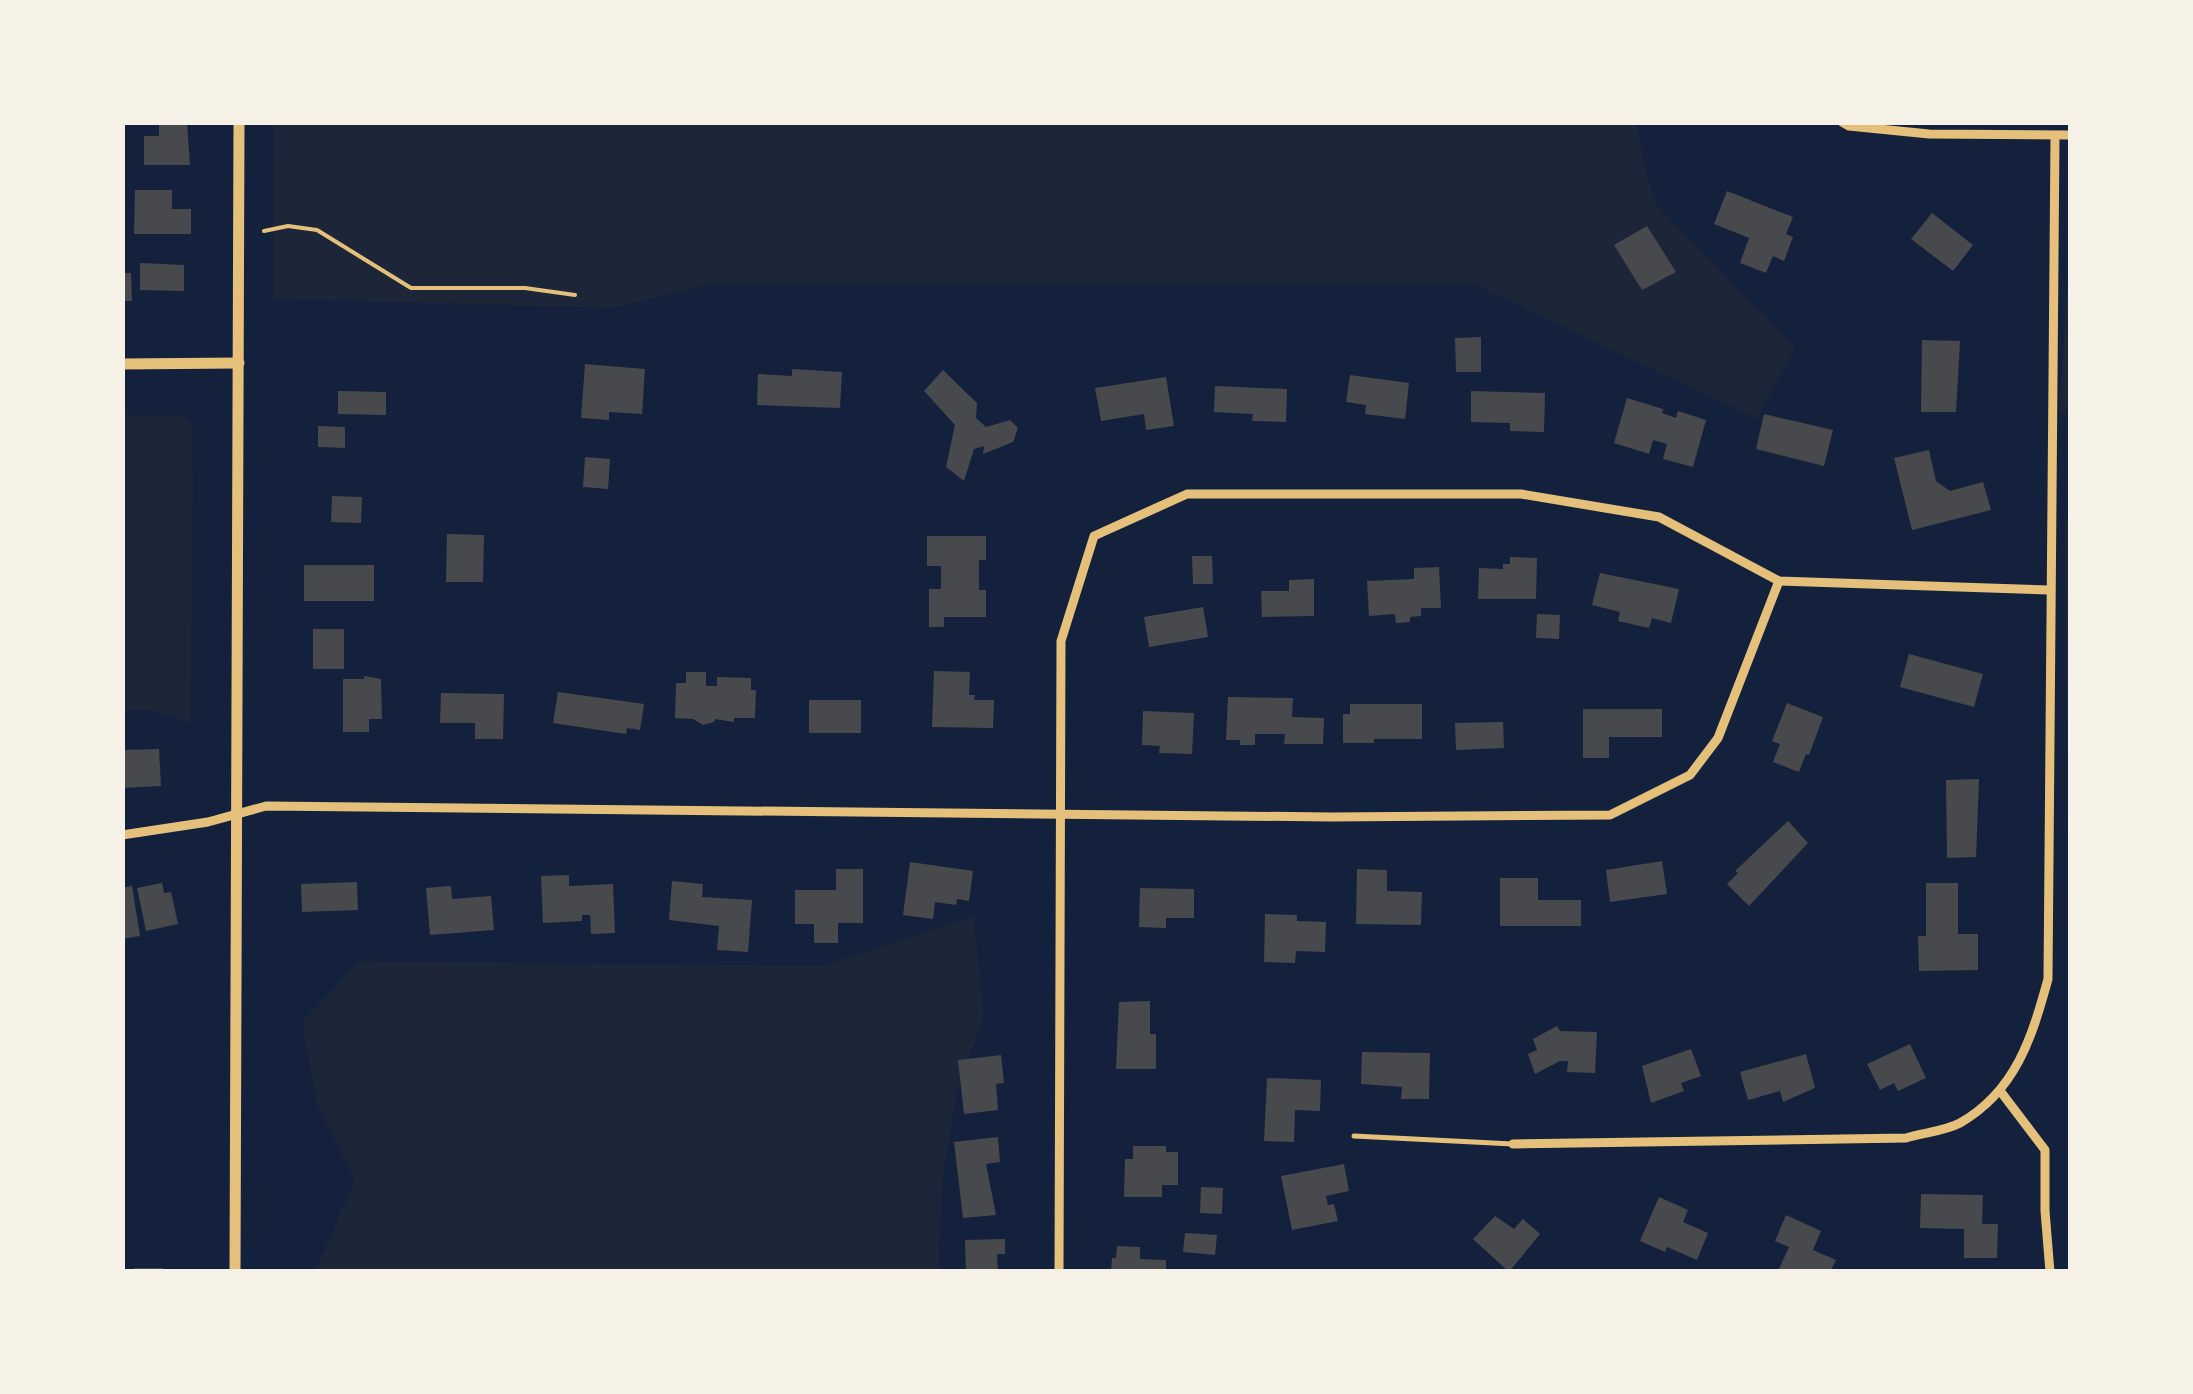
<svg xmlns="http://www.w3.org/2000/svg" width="2193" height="1394" font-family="Signika,sans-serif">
<rect width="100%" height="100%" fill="#14213d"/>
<g fill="#1d2539">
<path d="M1635,122L1654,202L1795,347L1757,419L1476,285H708L613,308L273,299L274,123Z"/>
<path d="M2070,243V414L2059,413Z"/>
<path d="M123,415H183L193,422L191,723L154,711L123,710Z"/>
<path d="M2065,519H2070V979L2069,978Z"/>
<path d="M973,916L984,1014L957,1091L942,1181L938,1271H315L355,1181L318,1107L302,1022L360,961L822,966Z"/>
</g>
<g fill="#48494c">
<path d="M159,122H187L190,165H144V136H159Z"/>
<path d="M135,190H172V209H191V234H134Z"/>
<path d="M1727,191L1793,217L1786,234L1793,237L1784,261L1773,256L1766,273L1740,263L1749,238L1714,224Z"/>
<path d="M1932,213L1973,245L1953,271L1911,239Z"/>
<path d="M1647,226L1676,272L1642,290L1614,245Z"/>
<path d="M140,263L184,265V291L140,290Z"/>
<path d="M122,273H131L132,301H122Z"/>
<path d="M1481,337V372H1456L1455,338Z"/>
<path d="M1922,340L1960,341L1956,412H1921Z"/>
<path d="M585,364L645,369L642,414L609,412V420L581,418Z"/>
<path d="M792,369L842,372L840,408L757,405L758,374L792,376Z"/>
<path d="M943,370L977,403L976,418L986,427L1010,420L1018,428L1013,442L983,454L984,446L974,449L964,481L946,467L955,425L924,391Z"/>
<path d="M1350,375L1409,383L1405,419L1365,414L1366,405L1346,402Z"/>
<path d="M1166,377L1174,426L1146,430L1144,414L1101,421L1095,388Z"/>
<path d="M1215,386L1287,389L1286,422L1252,421L1253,414L1214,412Z"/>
<path d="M338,391L386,392V415L338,414Z"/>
<path d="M1471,391L1545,393L1544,432L1510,431V423L1471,422Z"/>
<path d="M1627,398L1663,409L1662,413L1676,418L1678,411L1706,420L1693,467L1663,459L1667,444L1653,440L1649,454L1614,443Z"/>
<path d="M1764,414L1833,430L1824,466L1756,449Z"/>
<path d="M318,426L345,427V448L318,447Z"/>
<path d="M1929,450L1936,481L1950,491L1983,482L1991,510L1912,530L1894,458Z"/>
<path d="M585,457L610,459L608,489L583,487Z"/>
<path d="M332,496L362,497L361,523L331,522Z"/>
<path d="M447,534L484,535L483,582H446Z"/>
<path d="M927,536H986V560H979V590H986V617H944V627H929V589H941V566H927Z"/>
<path d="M1192,556H1212L1213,584H1193Z"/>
<path d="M1510,557L1537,558L1536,599H1478L1479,568L1503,569V564H1510Z"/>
<rect x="304" y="565" width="70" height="36"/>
<path d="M1439,567L1441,608H1421V616L1410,617V622L1396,623L1395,614L1369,616L1367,581L1414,579V568Z"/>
<path d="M1600,573L1679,589L1671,623L1652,618L1649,628L1618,621L1620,612L1592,605Z"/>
<path d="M1314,579V616L1262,617L1261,591H1289V580Z"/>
<path d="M1203,607L1208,637L1149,647L1144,617Z"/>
<path d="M1537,614L1560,615L1559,639L1536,638Z"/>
<rect x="313" y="629" width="31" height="40"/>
<path d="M1909,654L1983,674L1974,707L1900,687Z"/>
<path d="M934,671L970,672L969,695H975L974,700H994L993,728L932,727Z"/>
<path d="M686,672H706V686H717V677L751,678V690H756L755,718H734V722L715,719L714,722L703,725L693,719L675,718L676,683H686Z"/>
<path d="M364,676L381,679L382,719H369V732H343V679H364Z"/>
<path d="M558,692L644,704L640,730L627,728L626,734L553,723Z"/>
<path d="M441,693L504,694L503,739H475V723H440Z"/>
<path d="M1228,697L1293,698L1292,717L1324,718L1323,744H1284L1285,734H1255V745H1240V740H1226Z"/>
<rect x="809" y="700" width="52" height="33"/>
<path d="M1787,703L1823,717L1809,755L1806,754L1799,772L1773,762L1780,744L1772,741Z"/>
<path d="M1350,704H1422V739H1374V743H1343V714H1350Z"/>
<path d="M1583,709H1662V737H1609V758H1583Z"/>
<path d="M1143,711L1194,713L1192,754L1159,753L1160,746L1142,745Z"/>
<path d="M1503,722L1504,748L1456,750L1455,723Z"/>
<path d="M159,749L161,786L122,788V750Z"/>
<path d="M1979,779L1976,857L1947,858L1946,780Z"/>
<path d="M1788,821L1808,843L1749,906L1727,884L1738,873L1735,871Z"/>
<path d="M1662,861L1667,894L1610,902L1606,870Z"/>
<path d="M910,862L973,871L969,901L957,899L956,905L935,902L933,919L903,915Z"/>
<path d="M836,869H863V923H838V943H814V924H795V890H836Z"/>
<path d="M1357,869L1387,870V891L1422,892L1421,925L1356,924Z"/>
<path d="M569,875V886L613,884L615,933L591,934L590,915H582V921L543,923L541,876Z"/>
<path d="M1500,878H1538V900H1581V926H1500Z"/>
<path d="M672,881L703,884L702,897L752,900L748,952L717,950L719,926L669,920Z"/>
<path d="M357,882L358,910L302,912L301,884Z"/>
<path d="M162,883L164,893L171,892L178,924L146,931L137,888Z"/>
<path d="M1926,883H1958V934H1978V970L1919,971L1918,936H1926Z"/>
<path d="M132,886L140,936L122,939V888Z"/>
<path d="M451,886L452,899L491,896L494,930L430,935L426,888Z"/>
<path d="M1140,888L1194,889V918H1166V928L1139,927Z"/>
<path d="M1265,914L1297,915V921L1326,922L1325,952L1296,951L1295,963L1264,962Z"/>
<path d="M1150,1001V1034H1156V1069H1116L1119,1002Z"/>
<path d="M1557,1026L1560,1031L1597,1032L1595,1073L1567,1072L1568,1061H1560L1535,1074L1528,1054L1537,1050L1533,1039Z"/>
<path d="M1910,1044L1926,1078L1898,1091L1894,1083L1880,1090L1867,1064Z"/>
<path d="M1691,1049L1701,1076L1681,1083L1684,1091L1651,1103L1642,1066Z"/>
<path d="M1362,1052L1430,1053L1429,1099H1401L1402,1087L1361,1084Z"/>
<path d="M1806,1054L1815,1088L1783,1102L1780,1091L1748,1100L1740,1072Z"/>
<path d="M1001,1055L1004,1083L996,1084L998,1110L964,1114L958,1060Z"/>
<path d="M1267,1078L1321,1080L1320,1111L1295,1110L1294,1142L1264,1141Z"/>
<path d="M998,1137L1000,1162L986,1164L996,1215L963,1218L954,1142Z"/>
<path d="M1133,1146H1166V1152H1178V1185H1162V1197H1124L1125,1159H1133Z"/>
<path d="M1344,1164L1349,1191L1326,1196L1328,1205L1334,1204L1338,1221L1292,1230L1281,1176Z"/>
<path d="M1201,1187L1223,1188L1222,1214L1200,1213Z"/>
<path d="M1921,1194L1983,1195L1982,1224H1998L1997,1258H1964V1229L1920,1228Z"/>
<path d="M1659,1197L1688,1210L1683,1222L1708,1233L1697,1260L1667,1247L1665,1252L1640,1241Z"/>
<path d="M1786,1215L1821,1231L1813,1250L1836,1260L1830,1272H1785L1779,1269L1789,1247L1775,1241Z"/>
<path d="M1495,1216L1514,1229L1523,1219L1540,1234L1509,1272L1473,1239Z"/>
<path d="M1185,1233L1217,1235L1215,1255L1183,1252Z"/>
<path d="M1005,1239V1254H997L998,1272H966L965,1240Z"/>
<path d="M1117,1246L1140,1247V1259L1166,1260V1272H1111L1112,1258H1116Z"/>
<rect x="134" y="1268" width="29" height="4"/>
</g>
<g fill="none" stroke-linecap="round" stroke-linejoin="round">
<path stroke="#e5c07b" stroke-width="4" d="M264,231L288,226L317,230L411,288H525L575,295"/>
<path stroke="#e5c07b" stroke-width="5" d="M1354,1136L1513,1144"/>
<g stroke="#e5c07b" stroke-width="9">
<path d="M1842,122L1849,126L1929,134L2070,135"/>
<path d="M122,835L208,822L266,806L1331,817L1610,815L1690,775L1718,738L1779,581"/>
<path d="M2001,1092L2045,1150V1211L2050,1272"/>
<path d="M1513,1144L1906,1138C1923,1133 1945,1131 1960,1123C2016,1091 2032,1037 2048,979L2055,137"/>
<path d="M1059,1272L1061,641L1094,536L1187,494H1521L1659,517L1779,581L2049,590"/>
</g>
<g stroke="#e5c07b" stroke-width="11">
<path d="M122,364L239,363"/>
<path d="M235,1272L239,122"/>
</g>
</g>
<rect width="2193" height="1394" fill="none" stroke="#f6f1e7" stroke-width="250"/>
</svg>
